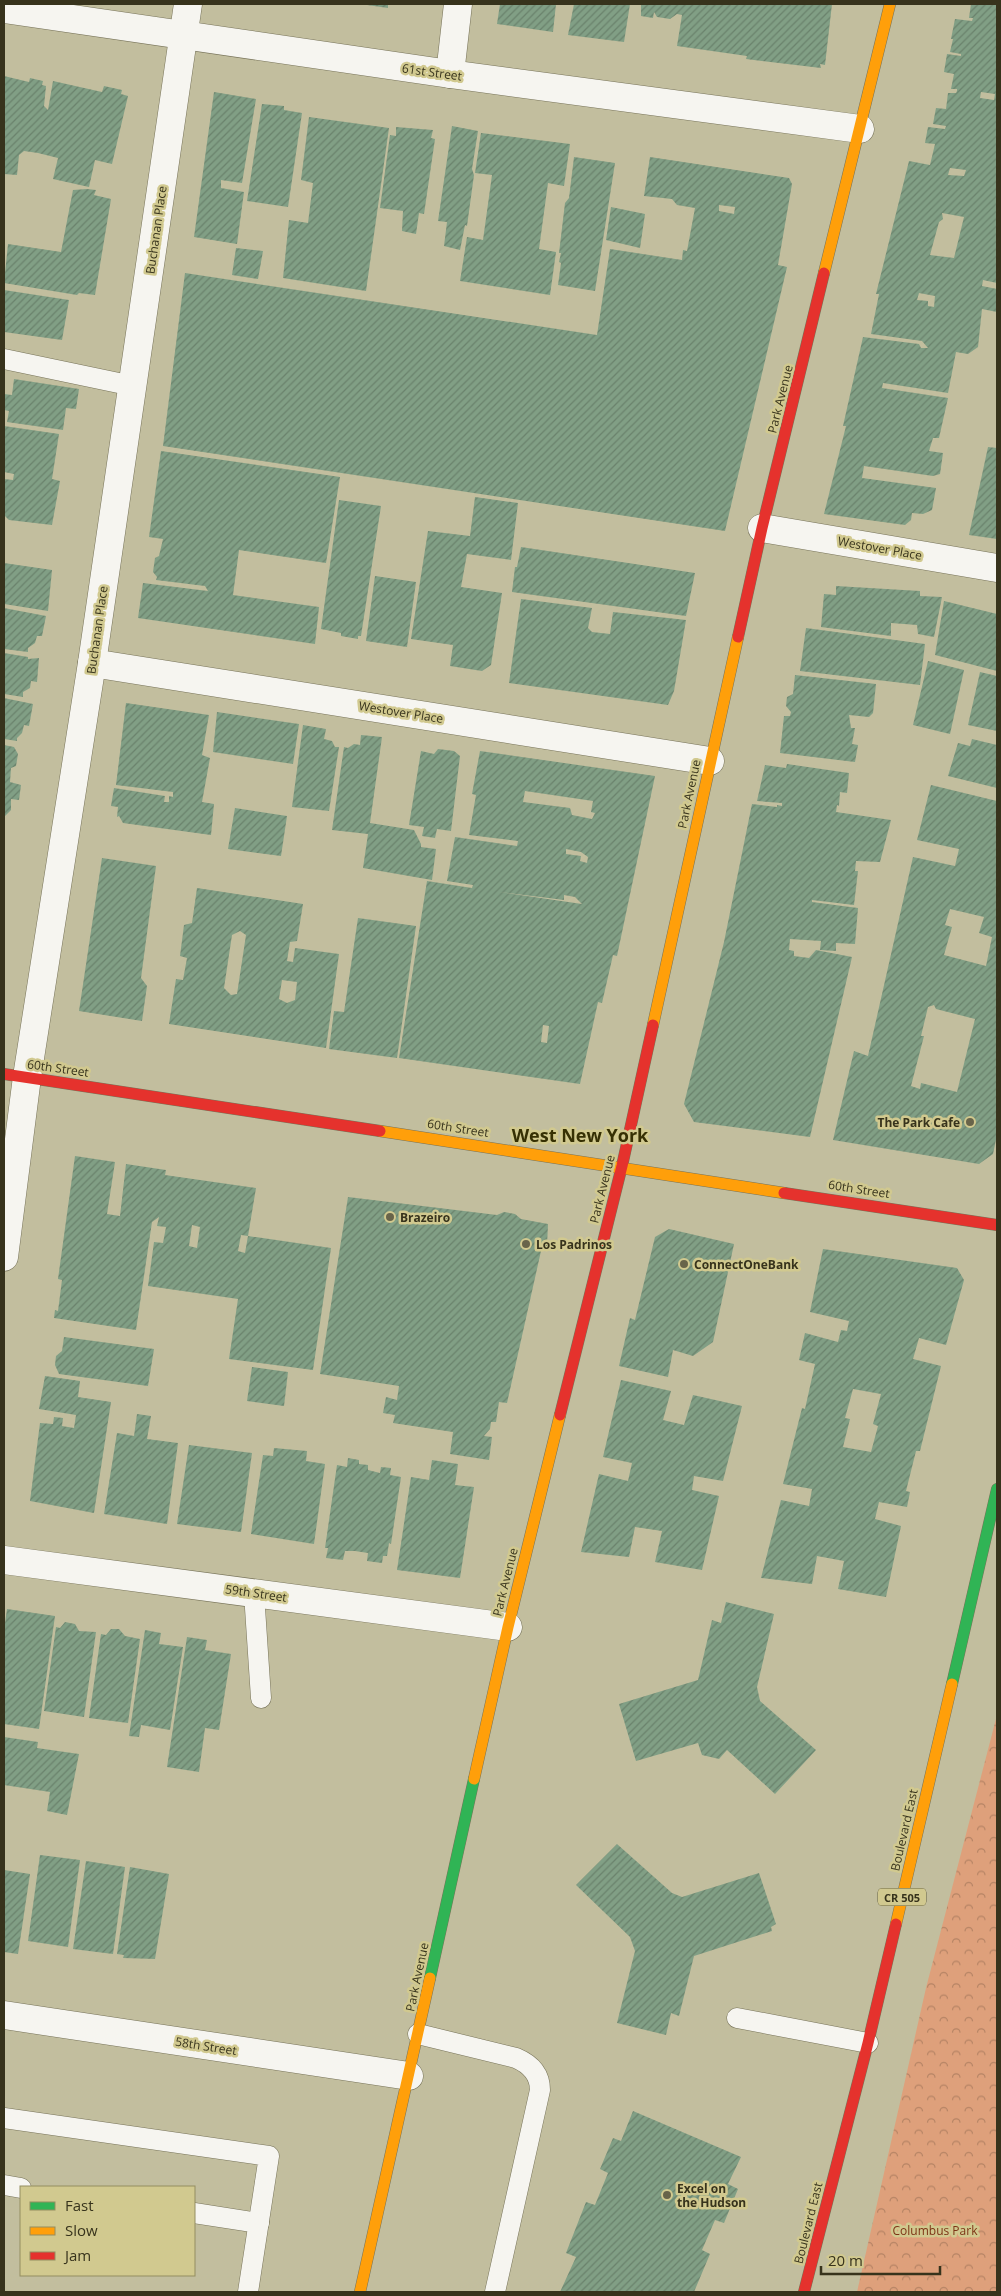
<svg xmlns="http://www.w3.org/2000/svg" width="1001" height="2296" font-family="'Open Sans',sans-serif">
<defs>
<pattern id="park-crowns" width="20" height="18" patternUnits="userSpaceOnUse" patternTransform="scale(1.25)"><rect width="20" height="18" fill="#dea07b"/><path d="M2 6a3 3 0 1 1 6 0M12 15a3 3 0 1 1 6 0" fill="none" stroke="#b58364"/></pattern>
<pattern id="building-hatch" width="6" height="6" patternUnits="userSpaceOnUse" patternTransform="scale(1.25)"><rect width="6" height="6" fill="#819f85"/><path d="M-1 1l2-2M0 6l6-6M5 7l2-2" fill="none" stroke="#6a826c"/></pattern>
</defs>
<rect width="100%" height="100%" fill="#c2be9e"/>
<path fill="url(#park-crowns)" d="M997,1715V2292H857L926,1988Z"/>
<g fill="url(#building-hatch)" fill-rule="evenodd">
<path d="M367,4H388V8L367,5Z"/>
<path d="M500,4H556L553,32L497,24Z"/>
<path d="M574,4H630L624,42L568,35Z"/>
<path d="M641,4H832L825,65L820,64L821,68L746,59L747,56L677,46L682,15L677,14L670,19L657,17L654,12L653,18L641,16Z"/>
<path d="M971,4H997V283L983,280L982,286L997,289V312L982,309L978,347L968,354L956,352L948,393L883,383L882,388L948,398L939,438H933L929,451L943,453L940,474L933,476L864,466L862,478L936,488L932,510L923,514L912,513L911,520L905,525L824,514L846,426H843L863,337L919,344L921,348H928L922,341L871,334L879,294H876L909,161L930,165L935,144L925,143L928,127L945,129L946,126L933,124L936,108L946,109L948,93H956L957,91V89H951L954,74L944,72L947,54L961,56V54L950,52L953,39H951L955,19L972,21L973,18H969ZM981,92L995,94L994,100L980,98ZM950,168L966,170L964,176L948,175ZM942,213L964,217L954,258L930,255L939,222L943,219ZM919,293L935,296L934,307L928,306V301L917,300Z"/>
<path d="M4,76L29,82L30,78L43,81L42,85L46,86L44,106L48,110L53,81L102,92L104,86L122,90L121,94L128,96L112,164L95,160L89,187L53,179L58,158L38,153L24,151L19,155L17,175L4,174Z"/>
<path d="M214,92L256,99L242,183L221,180V188L244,192L237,244L194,237Z"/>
<path d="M262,104L284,106V110L302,113L288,207L247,201Z"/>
<path d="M309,117L389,128L366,291L283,278L289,220L308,223L313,183L301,180Z"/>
<path d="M452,126L478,131L472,169L474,175L467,226L465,225L460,250L444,246L447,222L438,221Z"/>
<path d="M396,127L433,130L431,138L435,139L424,214L419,213L416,234L402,231L403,211L380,208L390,135L396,136Z"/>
<path d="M481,133L570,144L564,186L548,183L539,249L556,252L550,295L460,281L467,237L483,240L492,175L475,173Z"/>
<path d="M574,157L615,163L595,291L558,285L561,263L559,262L561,253H559L565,203L569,198Z"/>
<path d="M650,157L789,178L792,184L778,265L787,267L725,531L163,446L185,273L597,335L610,249L682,260L683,250L687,251L695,208L677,205L672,199L644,196ZM719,205L735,207L734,214L719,211Z"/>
<path d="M87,189L96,190L94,195L111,199L95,295L79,293L77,295L4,283L8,244L61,252L73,190Z"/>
<path d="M611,207L645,214L640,248L606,240Z"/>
<path d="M236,248L263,251L258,279L232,275Z"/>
<path d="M4,290L69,300L62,340L4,332Z"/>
<path d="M14,379L79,389L76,409L66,408L63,430L7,422L9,411L4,410V394L12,395Z"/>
<path d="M4,426L59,434L52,479L60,481L52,525L9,520L4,515V479L13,480L14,474L4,472Z"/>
<path d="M988,447L997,448V539L969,535Z"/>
<path d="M161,451L340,477L326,563L239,550L233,595L319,607L315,644L138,618L143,583L208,591L205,586L156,580L157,577L153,572L155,558L159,556L163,539L149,537Z"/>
<path d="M475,497L518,503L511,560L467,554L461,587L502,593L491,665L482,671L450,666L453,645L411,639L428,531L470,536Z"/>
<path d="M339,500L381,506L361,636H358V639L341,636V633L321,629Z"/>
<path d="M521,547L695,573L686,616L512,592L515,567H517Z"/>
<path d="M4,563L52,570L48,611L4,604Z"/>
<path d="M375,576L416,582L407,647L366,641Z"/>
<path d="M836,586L920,591V596L942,597L934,637L918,634L917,625L891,623V636L821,627L824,594L836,595Z"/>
<path d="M521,599L592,608L588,628L592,632L610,634L613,612L686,620L674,691L668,705L509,683Z"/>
<path d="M944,601L997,614V671L935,655Z"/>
<path d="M4,608L46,616L42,636H37L35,643L28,648V652L4,649Z"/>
<path d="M806,628L925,644L920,685L800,671Z"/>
<path d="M4,653L28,657V659L39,658L37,682L31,681L30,688L23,692V697L4,694Z"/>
<path d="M928,661L964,670L950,734L913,725Z"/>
<path d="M980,672L997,676V731L968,725Z"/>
<path d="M795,675L876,684L873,713L869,717L849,715L851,728H855L852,744L858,745L855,762L780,753L784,716H790L791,712L786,706L787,697L793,694Z"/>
<path d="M4,698L33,704L29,726L24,725L22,733L17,738V741L4,739Z"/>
<path d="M126,703L209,715L202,755L210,758L202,802L214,804L211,835L123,823L119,816L117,817L118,807L111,806L114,788L165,796L164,802H169V796L173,797V792L116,785Z"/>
<path d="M217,712L299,724L293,764L213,752Z"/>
<path d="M303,725L326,729L324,739L332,741L335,747H339L329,811L292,807Z"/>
<path d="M361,735L382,737L370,823L414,830L421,844V847L436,849L432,880L363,868L368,834L332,830L344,747L348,748L354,744L360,745Z"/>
<path d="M972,739L997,745V788L948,776L958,743L970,746Z"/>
<path d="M4,745L14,747L18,754L16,766L11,768L10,782L21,785L19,800L11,799V810L4,817Z"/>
<path d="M438,749L454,751L460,756L451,831L437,829L435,838L422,836L424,827L409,825L421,751L434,754Z"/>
<path d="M480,751L655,776L617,956L613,955L602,1003L598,1002L580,1084L399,1058L427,881L472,888L473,885L447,881L455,837L517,846L518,841L469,835L476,795L472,794ZM525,791L593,801L591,812L595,813L592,819L572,815L570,808L523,802ZM566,849L581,852L588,857L587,863L580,861L581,856L566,854ZM499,892L564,900V895L575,897L582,904ZM543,1025L549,1026L547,1043L541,1042Z"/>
<path d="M787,764L849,773L847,793L840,792L839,806L837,805L836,812L891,820L880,862L856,861L855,871H858L854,905L812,900V902L858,908L855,944L836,943V951L820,950L821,941L790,939L789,950L794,951V956L809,958L816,950L852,957L810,1137L694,1122L684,1104L724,942L752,804L777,807V805L782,806V803L757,801L765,765L786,768Z"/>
<path d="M931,785L997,801V1135L993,1154L979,1164L833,1140L854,1051L868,1056L913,857L955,866L959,849L917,840ZM950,909L984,917L979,933L992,937L986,966L944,955L952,927L945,925ZM934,1005L936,1009L975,1019L957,1092L921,1083L920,1089L911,1086L924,1036H921L928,1007Z"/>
<path d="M235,808L287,816L281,856L228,849Z"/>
<path d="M102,858L156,866L141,978L147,986L142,1021L79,1011Z"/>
<path d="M197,888L303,904L297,941L290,942L287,961L293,962L295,948L339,954L326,1048L169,1024L176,979L183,980L187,958L180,956L184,925L192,923ZM240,931L246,935L237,994L231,995L224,988L232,935ZM282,980L297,982L295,1000L287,1003L279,999Z"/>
<path d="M358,918L416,926L397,1058L329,1049L334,1011L344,1012Z"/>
<path d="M75,1156L115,1162L107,1214L120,1216L126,1164L166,1170L165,1175L256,1188L248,1236L241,1235L238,1251L245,1253L248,1236L331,1248L313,1370L229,1359L238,1299L148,1286L154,1242L163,1243L166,1227L157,1226L159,1217L152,1222L136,1330L54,1318L55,1310L58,1311L62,1280L58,1279ZM192,1225L200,1227L197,1248L189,1246Z"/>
<path d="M348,1197L497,1215L504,1212L515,1214L521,1219L548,1224L547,1246L541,1251L507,1403L499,1402L496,1422H491L490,1429L484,1436L492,1437L489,1460L450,1454L453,1432L393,1423L395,1415L383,1413L386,1397L397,1400L399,1386L320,1374Z"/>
<path d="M669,1229L734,1244L713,1342L693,1356L673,1350L668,1377L619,1366L630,1318L635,1320L655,1237Z"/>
<path d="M823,1249L957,1268L964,1280L946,1345L919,1338L913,1359L941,1366L920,1451H916L906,1491L910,1492L907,1507L879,1502L875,1519L901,1526L886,1597L838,1589L844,1561L817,1556L812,1584L761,1578L781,1500L809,1506L812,1489L783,1484L802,1408L805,1409L815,1364L799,1360L805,1333L838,1342L841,1330L847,1331L849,1321L810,1312ZM853,1389L881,1394L873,1424L878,1426L871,1452L843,1447L850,1419L845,1418Z"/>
<path d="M64,1337L154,1349L148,1386L59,1374L55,1365L56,1356L62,1351Z"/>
<path d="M252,1367L288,1372L284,1406L247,1401Z"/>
<path d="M45,1376L80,1381L78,1397L111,1402L94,1513L30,1501L40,1423L53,1424L54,1417L63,1418L62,1426L74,1428L76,1415L39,1409Z"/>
<path d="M621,1380L671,1391L663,1420L684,1425L693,1395L742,1406L723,1481L694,1476L692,1490L719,1496L702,1570L655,1562L662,1531L635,1527L629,1557L581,1552L599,1474L628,1481L632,1463L603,1457Z"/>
<path d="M137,1414L151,1416L147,1439L178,1443L167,1524L104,1514L117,1433L134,1436Z"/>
<path d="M189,1445L252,1453L241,1532L177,1524Z"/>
<path d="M274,1448L307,1451L306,1461L325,1464L314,1544L251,1534L263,1455L273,1456Z"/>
<path d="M348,1458L359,1460V1464L368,1465V1470L380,1473L381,1467L391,1468L390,1475L401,1477L391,1544L389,1543L387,1556H383L382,1563L367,1561L368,1553L355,1551H345L343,1560L326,1558L328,1548H325L337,1465L347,1467Z"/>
<path d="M432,1460L458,1464L455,1485L474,1487L460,1578L397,1570L411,1477L429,1480Z"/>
<path d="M726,1602L774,1614L757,1687L760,1701L816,1750L775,1794L727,1750L719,1759L702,1755L698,1743L636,1761L619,1704L698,1680L712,1620L721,1623Z"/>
<path d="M7,1609L55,1616L39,1729L4,1724V1630Z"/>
<path d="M65,1622L75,1624L79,1631L96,1632L84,1717L44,1711L56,1627L60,1628Z"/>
<path d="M111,1629H119L125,1636L140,1639L128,1723L89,1718L101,1634L106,1635Z"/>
<path d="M145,1630L161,1633L159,1644L183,1647L170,1730L141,1725L139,1737L129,1736Z"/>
<path d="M187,1637L207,1640L205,1650L231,1654L219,1730L205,1728L199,1772L167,1767Z"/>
<path d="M4,1737L38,1742L37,1748L79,1754L67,1815L47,1811L50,1792L4,1785Z"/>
<path d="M617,1844L672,1893L682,1897L759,1873L776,1924L771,1927L772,1931L694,1956L679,2016L671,2013L666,2035L617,2023L635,1951L630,1937L576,1885Z"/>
<path d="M40,1855L80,1860L68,1947L28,1941Z"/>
<path d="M86,1861L125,1867L113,1954L73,1949Z"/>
<path d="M130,1867L169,1874L155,1959L123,1958L124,1955L117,1954Z"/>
<path d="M4,1870L30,1874L18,1954L4,1952Z"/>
<path d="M633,2111L741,2157L728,2184L738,2189L724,2223L715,2220L702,2250L710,2254L694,2292H560L576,2257L566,2253L586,2202L595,2205L608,2173L600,2169L613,2138L621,2141Z"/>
</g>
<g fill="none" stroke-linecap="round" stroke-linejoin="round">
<defs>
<g id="lane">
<path d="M4,359L133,386"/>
<path d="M254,1593L261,1698"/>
<path d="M737,2018L868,2043"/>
<path d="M418,2034L516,2058C530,2064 540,2074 540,2090L495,2292"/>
<path d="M4,2118L269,2156L248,2292"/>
<path d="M4,2185L21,2188"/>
<path d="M194,2213L259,2223"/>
</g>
<g id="street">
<path d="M4,9L450,74L860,129"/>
<path d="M450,74L458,4"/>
<path d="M762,528L997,568"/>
<path d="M92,663L710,761"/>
<path d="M4,1257L27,1077L92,663L188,4"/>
<path d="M4,1560L508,1627"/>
<path d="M4,2015L409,2076"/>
</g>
<g id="fast">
<path d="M952,1684L997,1489"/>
<path d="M430,1978L474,1779"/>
</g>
<g id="slow">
<path d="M824,273L890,4"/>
<path d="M653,1025L738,637"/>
<path d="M380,1131L784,1193"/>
<path d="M474,1779L508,1627L560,1415"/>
<path d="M896,1924L952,1684"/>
<path d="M360,2292L430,1978"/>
</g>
<g id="jam">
<path d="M738,637L762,528L824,273"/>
<path d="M4,1074L380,1131"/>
<path d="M784,1193L997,1225"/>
<path d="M560,1415L622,1166L653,1025"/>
<path d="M804,2292L868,2043L896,1924"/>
</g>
</defs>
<use href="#lane" stroke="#777359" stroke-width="21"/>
<use href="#street" stroke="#777359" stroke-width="29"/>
<use href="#fast" stroke="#777359" stroke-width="12"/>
<use href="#slow" stroke="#777359" stroke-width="12"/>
<use href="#jam" stroke="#777359" stroke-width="12"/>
<use href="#lane" stroke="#f6f5f0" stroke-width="20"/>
<use href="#street" stroke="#f6f5f0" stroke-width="28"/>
<use href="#fast" stroke="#30b455" stroke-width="11"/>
<use href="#slow" stroke="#ff9f0a" stroke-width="11"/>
<use href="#jam" stroke="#e5322d" stroke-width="11"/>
</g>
<g fill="#68644a" stroke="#d1c98f" stroke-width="2">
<circle cx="970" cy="1122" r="5"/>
<circle cx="390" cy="1217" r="5"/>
<circle cx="526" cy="1244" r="5"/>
<circle cx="684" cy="1264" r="5"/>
<circle cx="667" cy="2195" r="5"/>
</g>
<g text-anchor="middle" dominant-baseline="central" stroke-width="5" stroke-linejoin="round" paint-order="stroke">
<rect fill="#d1c98f" stroke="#65603e" stroke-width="1" x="878" y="1888.5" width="48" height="17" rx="4"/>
<g font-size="11" font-weight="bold" fill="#37331c">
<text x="902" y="1897">CR 505</text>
</g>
<g font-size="12" fill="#37331c" stroke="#d1c98f">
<text transform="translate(432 72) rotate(8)">61st Street</text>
<text transform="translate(156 230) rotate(-82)">Buchanan Place</text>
<text transform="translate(780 399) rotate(-76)">Park Avenue</text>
<text transform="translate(880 548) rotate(10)">Westover Place</text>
<text transform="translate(97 630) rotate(-82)">Buchanan Place</text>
<text transform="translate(401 712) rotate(9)">Westover Place</text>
<text transform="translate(689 794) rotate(-78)">Park Avenue</text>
<text transform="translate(58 1068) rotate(8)">60th Street</text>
<text transform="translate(458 1128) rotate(9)">60th Street</text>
<text transform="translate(602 1189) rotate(-76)">Park Avenue</text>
<text transform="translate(859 1189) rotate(9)">60th Street</text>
<text transform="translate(505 1582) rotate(-76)">Park Avenue</text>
<text transform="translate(256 1593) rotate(8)">59th Street</text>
<text transform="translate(904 1830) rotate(-77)">Boulevard East</text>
<text transform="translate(417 1977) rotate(-78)">Park Avenue</text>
<text transform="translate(206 2046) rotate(9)">58th Street</text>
<text transform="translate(808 2223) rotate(-76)">Boulevard East</text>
</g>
<g font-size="12" font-weight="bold" fill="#37331c" stroke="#d1c98f" text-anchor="start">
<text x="960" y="1122" text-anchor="end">The Park Cafe</text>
<text x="400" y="1217">Brazeiro</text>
<text x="536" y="1244">Los Padrinos</text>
<text x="694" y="1264">ConnectOneBank</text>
<text x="677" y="2188">Excel on<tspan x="677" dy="14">the Hudson</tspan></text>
</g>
<g font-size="12" fill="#7d3416" stroke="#d1c98f">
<text x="935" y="2230">Columbus Park</text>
</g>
<g font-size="18" font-weight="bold" fill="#363004" stroke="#d1c98f">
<text x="580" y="1135">West New York</text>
</g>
</g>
<rect width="1001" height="2296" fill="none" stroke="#37331c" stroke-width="10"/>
<rect x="20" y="2186" width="175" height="90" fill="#d1c98f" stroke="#938d61"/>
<rect x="30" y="2202" width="25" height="8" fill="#30b455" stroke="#938d61"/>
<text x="65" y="2211" font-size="15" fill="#37331c">Fast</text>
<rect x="30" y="2227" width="25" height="8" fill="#ff9f0a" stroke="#938d61"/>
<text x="65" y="2236" font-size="15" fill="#37331c">Slow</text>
<rect x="30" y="2252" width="25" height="8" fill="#e5322d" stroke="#938d61"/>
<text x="65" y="2261" font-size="15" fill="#37331c">Jam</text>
<path d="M821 2266v8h119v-8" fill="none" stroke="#37331c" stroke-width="2.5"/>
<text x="828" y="2266" font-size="15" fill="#37331c" stroke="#d1c98f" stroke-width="4" paint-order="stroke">20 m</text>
</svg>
